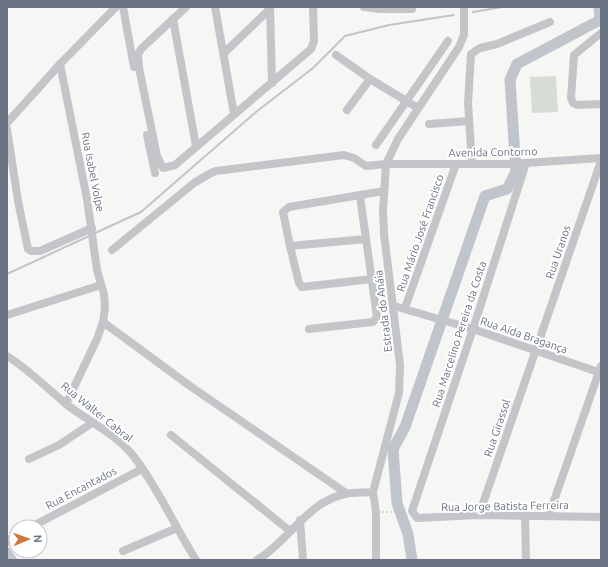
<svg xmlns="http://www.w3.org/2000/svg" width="608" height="567" font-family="Ubuntu,sans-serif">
<rect width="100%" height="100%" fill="#f6f6f4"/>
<path fill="#d7ddd5" d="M556,76L558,112L532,113L530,77Z"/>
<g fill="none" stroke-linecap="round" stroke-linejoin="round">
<g stroke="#bfc5cb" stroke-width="2">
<path d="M473,12L502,7"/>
<path d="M93,234L141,212L256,112L313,68L345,36L389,25L454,15"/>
<path d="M7,274L89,236"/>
</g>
<path stroke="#bfc5cb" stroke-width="11" d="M412,560L408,534L397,503L393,449L405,427L485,196L507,189L516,172L510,80L517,64L600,20L599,7"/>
<path stroke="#babcbf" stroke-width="1" stroke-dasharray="2 2" stroke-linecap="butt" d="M382,512H405"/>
<g stroke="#c3c5c9" stroke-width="8">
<path d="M123,7L134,67"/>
<path d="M186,7L142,48L138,54L139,68L157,156L163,168L175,165L311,49L314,41L313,7"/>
<path d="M215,7L234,114"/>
<path d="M270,7L272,83"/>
<path d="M364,7L380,9H412"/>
<path d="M173,19L196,146"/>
<path d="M601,33L574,55L571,98L573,103L577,105L601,104"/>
<path d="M224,53L270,9"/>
<path d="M336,55L370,79L418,108"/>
<path d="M60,64L87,199L97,270L104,294L105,308L103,322L97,339L66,404"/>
<path d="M347,110L370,79"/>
<path d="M7,123L60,64L116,7"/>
<path d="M429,124L469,121"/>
<path d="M7,129L18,201L28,249L31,251H40L92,228"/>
<path d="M147,135L155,173"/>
<path d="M376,145L448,41"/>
<path d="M526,163L473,329L412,511L417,518L479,515L601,517"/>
<path d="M472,164L468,103L471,54L480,48L497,44L550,22"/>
<path d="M366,239L290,246L283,212L289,207L384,191"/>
<path d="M290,246L299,283L302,287L372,279"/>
<path d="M112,250L194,183L209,174L216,171L344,155L354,158L366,166L386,164H510L601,158"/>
<path d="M394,306L473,329L601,373"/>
<path d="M405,308L456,164"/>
<path d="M7,315L101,285"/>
<path d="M103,322L190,386L346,493"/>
<path d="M309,329L373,322L377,317L360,196"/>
<path d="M7,356C29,370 46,387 66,404C89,422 117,434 135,458C159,490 175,527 196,560"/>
<path d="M171,435L290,531"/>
<path d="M29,459L59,445L92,423"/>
<path d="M373,492L376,512V560"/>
<path d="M479,515L601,161"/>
<path d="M525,515L526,560"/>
<path d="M549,515L601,366"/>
<path d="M300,520L303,560"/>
<path d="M31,527L142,469"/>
<path d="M7,542L16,535"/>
<path d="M7,551L13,560"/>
<path d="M123,551L177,528"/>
<path d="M257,560C289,541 307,502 345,494C354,492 364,493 373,492L399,393L400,365L384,234L383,211L386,164L398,139L459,47L464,35V7"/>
</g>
</g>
<g text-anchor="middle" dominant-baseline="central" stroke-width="4" stroke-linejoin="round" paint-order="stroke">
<g font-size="11" fill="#697282" stroke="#fff">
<text transform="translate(493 152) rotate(-1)">Avenida Contorno</text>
<text transform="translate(93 172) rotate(79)">Rua Isabel Volpe</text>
<text transform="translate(420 233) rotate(-71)">Rua Mário José Francisco</text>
<text transform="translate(558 252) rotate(-71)">Rua Uranos</text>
<text transform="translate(383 311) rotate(-97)">Estrada do Anáia</text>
<text transform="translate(459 334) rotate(-72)">Rua Marcelino Pereira da Costa</text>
<text transform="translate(524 335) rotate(19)">Rua Aída Bragança</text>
<text transform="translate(97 412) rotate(39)">Rua Walter Cabral</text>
<text transform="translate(497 428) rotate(-71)">Rua Girassol</text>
<text transform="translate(81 488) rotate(-28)">Rua Encantados</text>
<text transform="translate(505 506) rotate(-1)">Rua Jorge Batista Ferreira</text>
</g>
</g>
<rect width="608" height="567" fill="none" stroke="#697282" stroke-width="16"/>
<g transform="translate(28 539) rotate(88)"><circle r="19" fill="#ffffff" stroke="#c3c7cd"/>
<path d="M0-3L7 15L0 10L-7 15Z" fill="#d1763a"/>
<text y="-6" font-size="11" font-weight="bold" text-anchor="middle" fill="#697282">N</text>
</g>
</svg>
